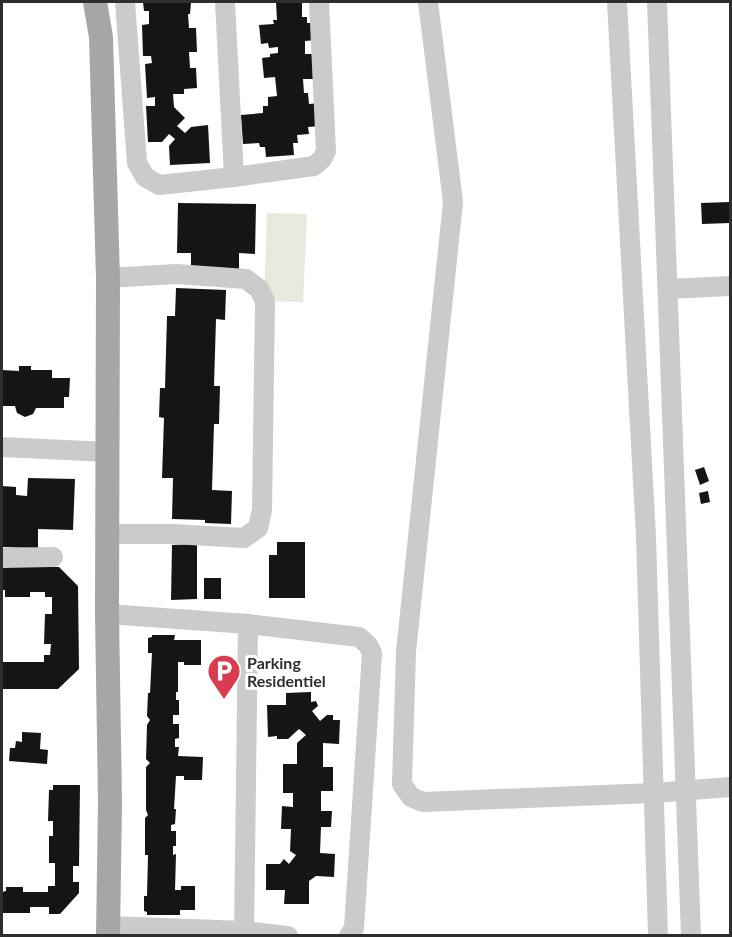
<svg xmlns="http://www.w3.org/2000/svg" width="732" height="937" font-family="Lato,sans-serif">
<rect width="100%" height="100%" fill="#fff"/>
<path fill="#e5eadd" d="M267,213L307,214L303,302L264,301Z"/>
<g fill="#151515">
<path d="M143,2H189L191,3L190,14H188L189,28H196L197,52H189L190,68H196L197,88L184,89V94H173L174,107L185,118L177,126L185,133L191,127L208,125L210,163L170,165L169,146L175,139L169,134L162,142H148L146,106H155V97L147,98L145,64L152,63L151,56H143L142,25L149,24V11H144Z"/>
<path d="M276,2H302V17H307V23H315L316,40L305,41V54H316L314,79H303L304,93H308L309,104L320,103L322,126L308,127L309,134L297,135L298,143H293L294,155L266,157L265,147H260L259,143L243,144L241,115L263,113V106H268V97L277,96L275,77L264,78L262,58L270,57V54L278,53V47L269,48L268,43L261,44L259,25L274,24L273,20H277Z"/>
<path d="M730,202V223L702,224L701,203Z"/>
<path d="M178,203L256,204L255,254L239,253V270H191V253H177Z"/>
<path d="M176,288L226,290L225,320L216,319L214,386H220L219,424H214L212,490L232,491L231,524L205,523V520L172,519L173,478H162L164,418L159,417L160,388H165L167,316H175Z"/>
<path d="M19,366H31V370H52V378H70L69,397H64V408H36L33,414L25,417L17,413L15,406H2V370L19,371Z"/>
<path d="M704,467L709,481L700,485L695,470Z"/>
<path d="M28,478L75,479L73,530L38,529V548L2,547V486L16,487V495L27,496Z"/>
<path d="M708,491L710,502L701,504L699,493Z"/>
<path d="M277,542H305V598H269V555H277Z"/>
<path d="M197,544V599L171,600L172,545Z"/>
<path d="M2,565L59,567L78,586L79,669L58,689H2V662H44V655H50L51,644H44L45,614H52V597H45V592H30V597H5V590H2Z"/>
<rect x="204" y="578" width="17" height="21"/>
<path d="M152,635H175L174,640H201V665H184V662H178V692H176V700H179V715H173V724H179V738L175,739V747H179L178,756L203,757L202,780H184V776H176L174,809H176L175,824L171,825V831H176V846H173V855L176,854L175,890H181V886H195V910H180V915H147V912L144,911V896H147L148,855H145V818L148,815L146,810V767L150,763L146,759L147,725L150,720L147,716L148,693H150L152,653H148V638L152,637Z"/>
<path d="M311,692V702L316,701L318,706L312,711L320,721L327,715H333V720H340L339,744L323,743V767H333V791H321V811H332L331,827H321L320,853L335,854L334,877L316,876L309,881V904H284L285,890H266V864H280L284,859L289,864L296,855L290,851L291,829H281L282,806L293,807V793H283V764H297V743L306,735L299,729L288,739H277V736L268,737L267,705H286V693Z"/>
<path d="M22,732L41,733L40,749L48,750L47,764L9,761L10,748H15L16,741L22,742Z"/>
<path d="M53,785H80L79,866H73V882H79V893L60,914H49V907H30V913H2V892L6,891V887H23V892H48V886H55V863H49V836H53V821H48L49,790H53Z"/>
</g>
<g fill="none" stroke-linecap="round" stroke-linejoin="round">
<g stroke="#cbcbcb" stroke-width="20">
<path d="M125,2L137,163L145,177L159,185L234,177L225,2"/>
<path d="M428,2L453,202L406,652L402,784L411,797L423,802L654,793L730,787"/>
<path d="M617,2L646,537L658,936"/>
<path d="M657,2L691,936"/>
<path d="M234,177L314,166L322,159L326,151L319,2"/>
<path d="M668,289L730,286"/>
<path d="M2,447L108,452"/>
<path d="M107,534H172L244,538L258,528L262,510L265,301L259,289L246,279L176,274L108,278"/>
<path d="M2,558L53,557"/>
<path d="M107,614L248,624L244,936"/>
<path d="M248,624L359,637L368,645L372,653L354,928L349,936"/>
<path d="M109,926L244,931L288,936"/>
</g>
<path stroke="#a6a6a6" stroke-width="24" d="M95,2L101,37L108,278L107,614L110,802L108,936"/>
</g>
<defs>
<symbol id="parking-pin" viewBox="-11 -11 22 30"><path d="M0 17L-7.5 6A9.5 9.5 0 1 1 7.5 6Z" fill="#d93c4f" stroke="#fff"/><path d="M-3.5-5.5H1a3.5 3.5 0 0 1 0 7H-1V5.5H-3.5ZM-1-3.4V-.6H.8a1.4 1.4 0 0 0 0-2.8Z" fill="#fff"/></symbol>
</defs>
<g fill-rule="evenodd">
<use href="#parking-pin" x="205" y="652" width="38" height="52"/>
</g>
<g text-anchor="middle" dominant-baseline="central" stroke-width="6" stroke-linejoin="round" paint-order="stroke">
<g font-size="16" font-weight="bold" fill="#2e2e2e" stroke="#fff" text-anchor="start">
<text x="247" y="662">Parking<tspan x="247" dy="18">Residentiel</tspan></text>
</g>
</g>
<rect width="732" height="937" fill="none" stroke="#2e2e2e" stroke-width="6"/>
</svg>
